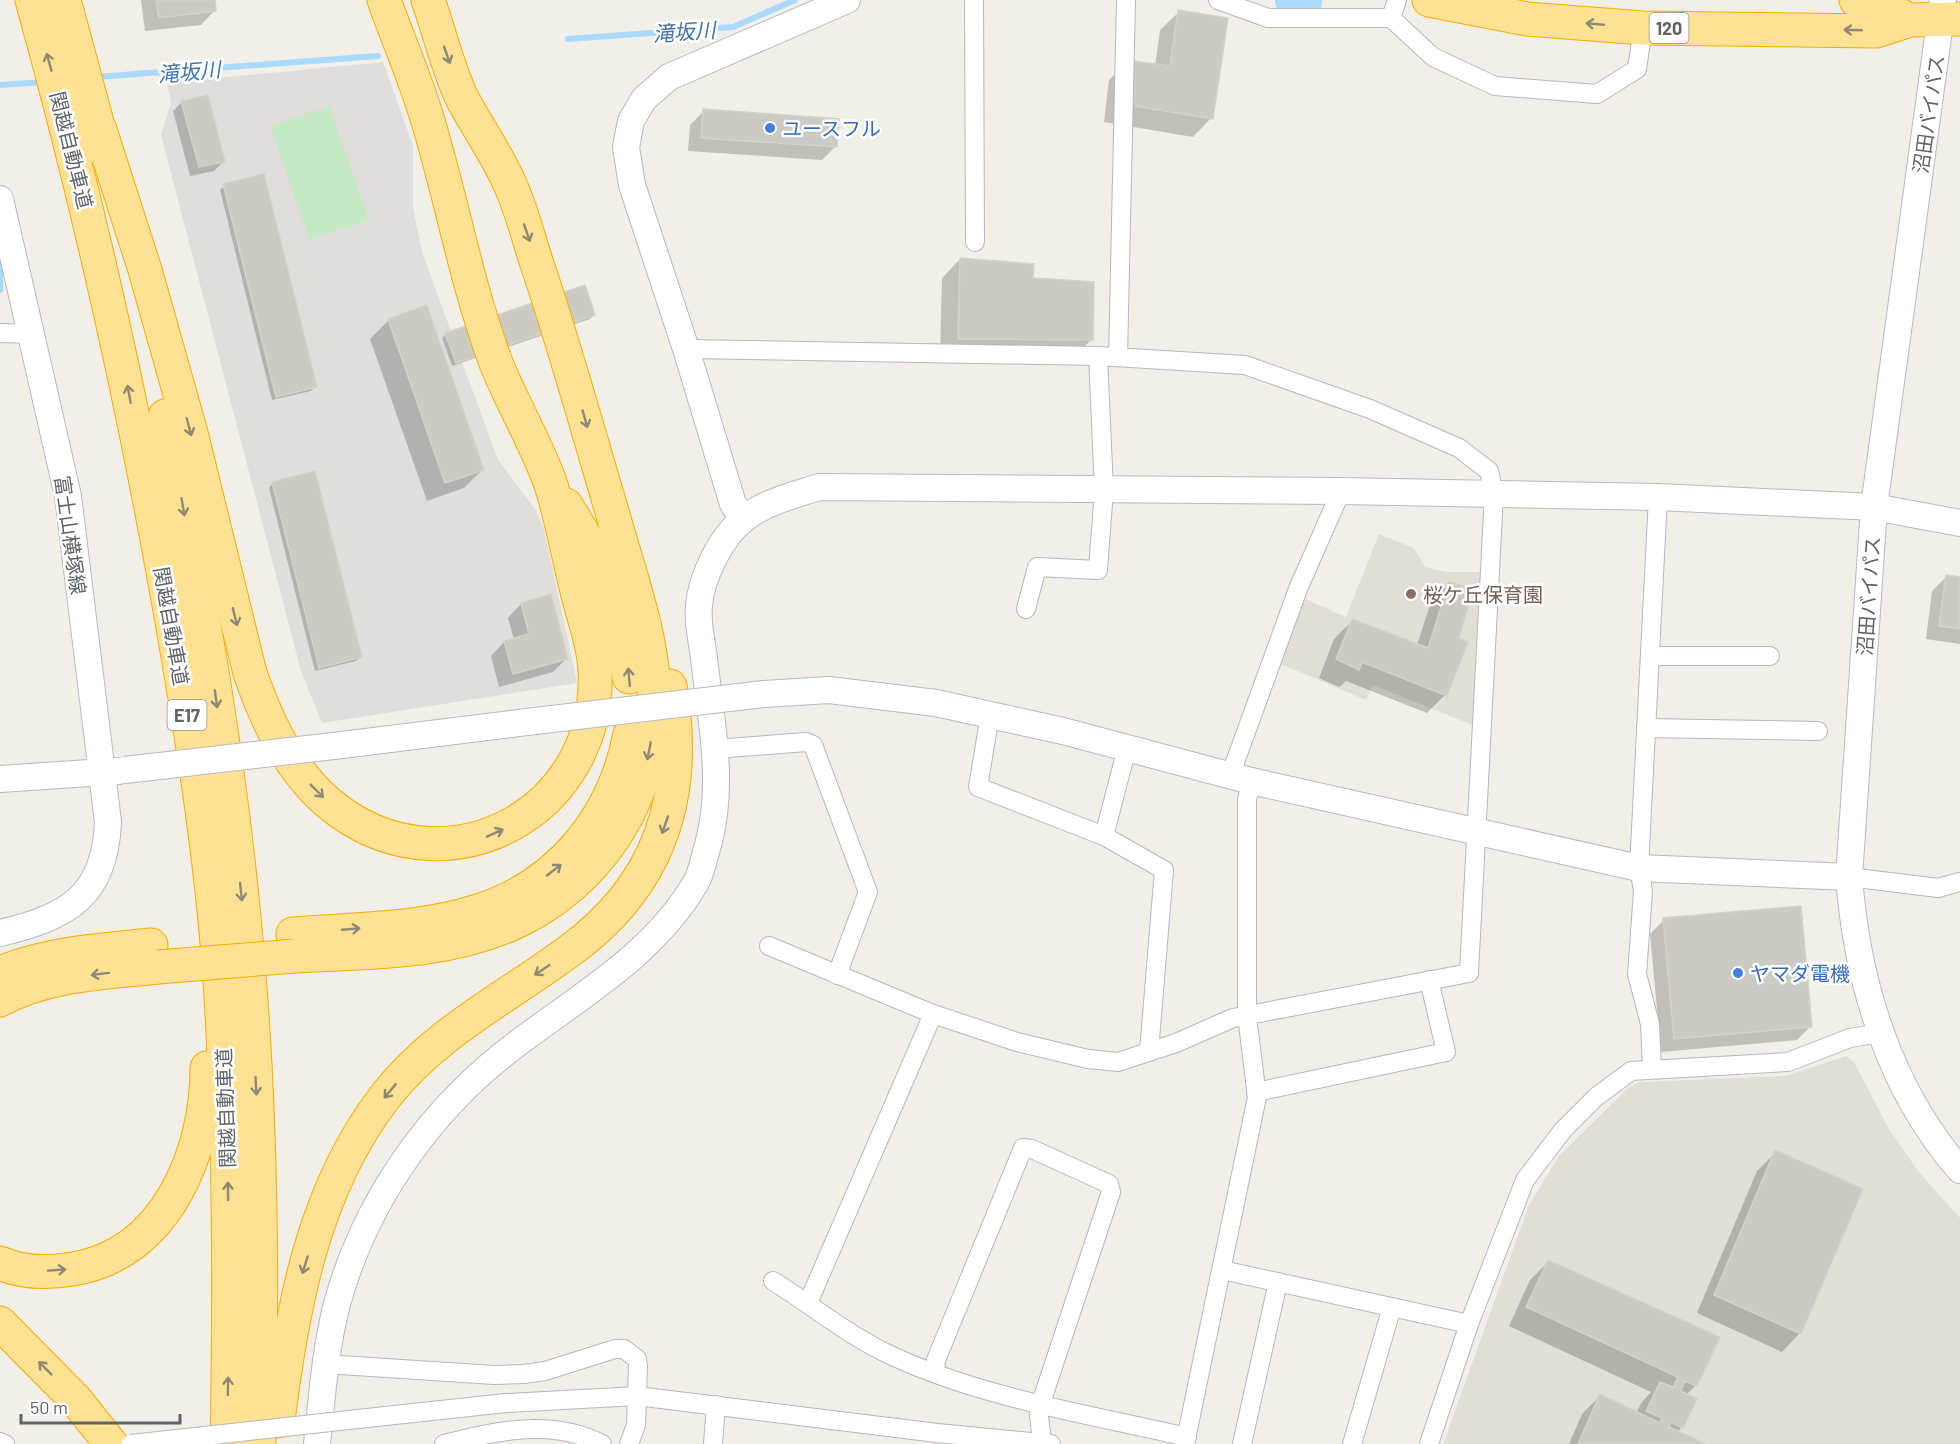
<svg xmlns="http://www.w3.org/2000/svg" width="1960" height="1444" font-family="Barlow,'Noto Sans JP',sans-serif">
<rect width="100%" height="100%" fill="#f1efe8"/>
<path fill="#e0deda" d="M383,62L413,146V208L422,252L498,460L536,510L544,529L577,683L322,723L301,671L161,135L171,103L167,83Z"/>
<g fill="#e1ded6">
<path d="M1379,534L1414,548L1425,567L1447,572H1483L1475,726L1373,685L1366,700L1276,662L1301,597L1346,617Z"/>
<path d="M1846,1056L1854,1062L1889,1129L1918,1171L1960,1218V1444H1443L1529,1205L1559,1156L1628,1088L1640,1082L1785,1076Z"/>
</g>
<path fill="#c5e8c5" d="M329,106L369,220L310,240L270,126Z"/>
<g fill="#0003">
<path d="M141,0H213L214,11L201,25L145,31Z"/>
<path d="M1179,12L1211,118L1193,137L1104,122L1109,80L1128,61L1155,66L1160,30Z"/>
<path d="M182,102L223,162L214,171L190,176L173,111Z"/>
<path d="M704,111L836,146L822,160L688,151L690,125Z"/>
<path d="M224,186L315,387L311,391L272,400L220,190Z"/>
<path d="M960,259L1032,279L1092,339L1073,358L940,357L942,278Z"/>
<path d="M594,315L590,319L452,366L442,338L446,334Z"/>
<path d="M389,320L483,469L464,488L427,501L370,339Z"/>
<path d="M273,483L360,657L356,661L315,671L269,488Z"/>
<path d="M1946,577L1960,579V644L1926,639L1932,591Z"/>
<path d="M1449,584L1445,695L1427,713L1346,681L1339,687L1319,678L1334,639L1352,621L1417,645L1431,602Z"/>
<path d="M521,604L567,658L553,672L499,687L491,656L504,642L514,640L508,618Z"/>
<path d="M1664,920L1811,1026L1797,1040L1661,1052L1650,934Z"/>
<path d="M1776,1152L1800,1333L1782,1352L1697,1313L1757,1171Z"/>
<path d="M1548,1262L1696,1385L1686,1395L1682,1427L1677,1432L1702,1444H1569L1582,1414L1601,1395L1636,1413L1642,1402L1651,1392L1509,1326L1530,1280Z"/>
</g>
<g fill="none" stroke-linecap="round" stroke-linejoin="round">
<g stroke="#aadaff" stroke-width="6">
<path d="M568,39L733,27L795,0"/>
<path d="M96,77L378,56"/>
<path d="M0,85L44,82"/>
<path d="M0,261V290"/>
</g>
<path stroke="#aadaff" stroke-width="38" d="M1294,0L1303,2"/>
</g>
<g fill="#cccac5" stroke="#d6d1c6" stroke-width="1.5">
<path d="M156,0H215L216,11L159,18Z"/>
<path d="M1178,10L1228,18L1213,119L1122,104L1127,60L1170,66Z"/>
<path d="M208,95L225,162L199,167L181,101Z"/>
<path d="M703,109L839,119L837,147L701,138Z"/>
<path d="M264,174L317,387L276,397L223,184Z"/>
<path d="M960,258L1034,264L1033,278L1094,282L1093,340L958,339Z"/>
<path d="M585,285L595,315L456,363L445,333Z"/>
<path d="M427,305L484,470L445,483L388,319Z"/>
<path d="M315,471L362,657L319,668L272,482Z"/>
<path d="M1946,575L1960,577V629L1939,626Z"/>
<path d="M1449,582L1473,589L1459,638L1468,642L1447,696L1362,662L1359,670L1336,659L1352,619L1428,648Z"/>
<path d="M551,594L568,659L513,674L504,641L529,634L521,603Z"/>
<path d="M1801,906L1812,1027L1674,1039L1663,918Z"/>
<path d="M1775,1150L1863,1189L1801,1334L1714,1295Z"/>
<path d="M1548,1260L1720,1337L1697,1386L1685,1381L1681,1391L1697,1399L1683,1428L1671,1422L1669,1427L1706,1444H1578L1600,1394L1660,1423L1662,1418L1646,1411L1660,1382L1673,1387L1678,1377L1526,1307Z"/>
</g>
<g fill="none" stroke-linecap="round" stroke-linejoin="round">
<defs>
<g id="street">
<path d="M974,0L975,242"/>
<path d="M1218,0L1268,18H1391"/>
<path d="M1397,0L1391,18L1433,57L1495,86L1597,94L1637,69L1643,28"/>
<path d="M0,333L33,334"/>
<path d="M686,349L1098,356L1245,365L1370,409L1459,448L1489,471L1494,494L1469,973L1233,1018L1176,1043L1118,1062L1088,1059L1017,1042L933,1014L769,946"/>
<path d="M1118,357L1126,0"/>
<path d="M1026,609L1037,567L1098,570L1104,490L1098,356"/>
<path d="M1650,656H1770"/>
<path d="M990,715L978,787L1104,836L1164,870L1149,1052"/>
<path d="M1646,728L1818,731"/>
<path d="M715,749L806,742L813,745L868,892L837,975"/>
<path d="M1230,776L1298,589L1341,491"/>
<path d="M1104,836L1127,748"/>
<path d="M1849,877L1938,888L1960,882"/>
<path d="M1652,1068L1650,1024L1637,974L1643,891L1639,868L1658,497"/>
<path d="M1256,1092L1446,1052L1429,980"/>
<path d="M1222,1270L1469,1324"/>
<path d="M773,1281C810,1304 845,1333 884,1352C976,1397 1088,1414 1187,1437"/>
<path d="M808,1303L933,1014"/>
<path d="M325,1364L494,1375L524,1374L545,1371L615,1349H624L637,1359L638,1366L636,1425L629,1444"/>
<path d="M935,1372L936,1360L1023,1148L1032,1149L1109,1184L1111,1192L1041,1403L1039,1416L1042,1443"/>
<path d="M367,1418L506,1403L637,1396L937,1433L1051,1444"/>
<path d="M0,1442L5,1444"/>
<path d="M444,1444C497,1431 551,1418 602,1444"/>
<path d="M713,1444L716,1405"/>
<path d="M1185,1444L1257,1097L1247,1016V800L1251,781"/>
<path d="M1242,1444L1278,1282"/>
<path d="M1352,1444L1392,1307"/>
<path d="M1429,1444L1469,1324L1525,1180L1563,1130L1596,1097L1631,1071L1788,1062L1850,1038L1881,1033"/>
</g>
<g id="secondary">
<path d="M1943,0L1874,507L1849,877C1857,982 1889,1089 1960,1170"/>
<path d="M0,199L68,496L108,822C105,897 67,917 0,933"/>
<path d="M743,519L733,504L686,349L632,185L626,147L631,121L644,99L669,77L847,0"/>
<path d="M764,694L829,690L936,703L1063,731L1251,781L1639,868L1849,877"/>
<path d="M342,745L535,721"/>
<path d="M0,779L119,771"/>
<path d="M317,1444C322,1398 325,1350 337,1304C366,1198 434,1104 522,1040C585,993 655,952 695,884C702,873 704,857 708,845C725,784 711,720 704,658C702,641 697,623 699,606C701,578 721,536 744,519C765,502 794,495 819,487L1341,491L1658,497L1874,507L1960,523"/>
</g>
<g id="highway">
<path d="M32,0C86,194 130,389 166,588C189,717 211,849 220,981C230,1135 230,1290 227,1444"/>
<path d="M64,0L105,152"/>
<path d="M1429,0L1527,19L1643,28L1876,31L1910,20L1960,19"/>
<path d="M1856,0L1870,1L1910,20"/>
<path d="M100,130L145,270L191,433L250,673C268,725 293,778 340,812C454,893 602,809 595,670C594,643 583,617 577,591C568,555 562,518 550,482C535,441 512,403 496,363C468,288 454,211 432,135C420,89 400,45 384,0"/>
<path d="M165,416C202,601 235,788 249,976C262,1132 262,1288 259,1444"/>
<path d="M566,505L600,561L621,631L629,677"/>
<path d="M293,934C353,929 419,930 478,911C560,885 614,817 630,734"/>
<path d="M294,956C370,952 451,954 520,920C595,882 644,812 653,728C661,656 632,583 613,515C588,431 565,347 537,264C528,237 521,207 509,182C496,153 478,128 463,100C448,70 440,33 428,0"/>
<path d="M0,973C48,953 100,950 151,945"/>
<path d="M0,1000C47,974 106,973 158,967"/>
<path d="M0,1263C22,1273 49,1273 73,1269C166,1254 207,1153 207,1068"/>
<path d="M0,1323L75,1399L111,1444"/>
<path d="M278,1421C292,1308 313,1191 384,1098C433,1034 504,999 568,952C660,886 689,795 670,686"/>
</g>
</defs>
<use href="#street" stroke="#b5b8bc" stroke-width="20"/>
<use href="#secondary" stroke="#b6babf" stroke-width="28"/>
<use href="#highway" stroke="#f9ab00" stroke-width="35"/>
<use href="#street" stroke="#fff" stroke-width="18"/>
<use href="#secondary" stroke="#fff" stroke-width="26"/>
<use href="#highway" stroke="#fde293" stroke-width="33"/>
<defs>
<path id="street-bridge" d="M131,1444L367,1418"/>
<g id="secondary-bridge">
<path d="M535,721L764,694"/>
<path d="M125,770L342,745"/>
</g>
<path id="highway-bridge" d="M158,967L294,956"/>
</defs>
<use href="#street-bridge" stroke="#b5b8bc" stroke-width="20" stroke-linecap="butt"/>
<use href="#secondary-bridge" stroke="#b6babf" stroke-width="28" stroke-linecap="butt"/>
<use href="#highway-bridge" stroke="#f9ab00" stroke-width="35" stroke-linecap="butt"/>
<use href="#street-bridge" stroke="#fff" stroke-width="18"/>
<use href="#secondary-bridge" stroke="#fff" stroke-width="26"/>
<use href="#highway-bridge" stroke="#fde293" stroke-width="33"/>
</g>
<defs><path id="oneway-shaft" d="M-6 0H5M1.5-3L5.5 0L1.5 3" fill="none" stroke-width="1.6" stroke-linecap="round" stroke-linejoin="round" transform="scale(1.5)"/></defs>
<g stroke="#8e8975">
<use href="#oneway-shaft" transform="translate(1595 24) rotate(-175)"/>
<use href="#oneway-shaft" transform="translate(1853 30) rotate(-178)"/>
<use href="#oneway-shaft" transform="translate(447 55) rotate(71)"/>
<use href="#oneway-shaft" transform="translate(49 62) rotate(-106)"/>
<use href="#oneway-shaft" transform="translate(527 233) rotate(71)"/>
<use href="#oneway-shaft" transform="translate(129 394) rotate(-101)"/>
<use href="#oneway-shaft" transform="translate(585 419) rotate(74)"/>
<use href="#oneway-shaft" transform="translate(189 427) rotate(75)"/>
<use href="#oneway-shaft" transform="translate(183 507) rotate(80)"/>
<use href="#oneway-shaft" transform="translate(235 617) rotate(76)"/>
<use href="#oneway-shaft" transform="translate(629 677) rotate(-95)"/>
<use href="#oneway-shaft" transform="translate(216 699) rotate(82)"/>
<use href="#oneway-shaft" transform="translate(649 751) rotate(101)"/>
<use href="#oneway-shaft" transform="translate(317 791) rotate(45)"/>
<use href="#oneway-shaft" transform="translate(665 825) rotate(109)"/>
<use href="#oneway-shaft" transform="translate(495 833) rotate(-24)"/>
<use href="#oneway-shaft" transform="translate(554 870) rotate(-38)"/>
<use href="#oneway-shaft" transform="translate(241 892) rotate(84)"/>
<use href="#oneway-shaft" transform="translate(351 929) rotate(-5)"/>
<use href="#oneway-shaft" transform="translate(542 970) rotate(146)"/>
<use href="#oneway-shaft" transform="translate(100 974) rotate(173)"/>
<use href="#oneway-shaft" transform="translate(256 1086) rotate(87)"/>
<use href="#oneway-shaft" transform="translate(390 1091) rotate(130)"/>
<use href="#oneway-shaft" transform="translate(228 1191) rotate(-91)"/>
<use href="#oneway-shaft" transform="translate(305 1265) rotate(107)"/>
<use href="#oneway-shaft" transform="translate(57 1270) rotate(-4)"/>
<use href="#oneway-shaft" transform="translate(45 1368) rotate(-135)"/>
<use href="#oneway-shaft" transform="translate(228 1386) rotate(-89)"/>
</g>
<g fill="#3f7fe0" stroke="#fff" stroke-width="2">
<circle cx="770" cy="128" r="6"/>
<circle cx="1738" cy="973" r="6"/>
</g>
<circle fill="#8d6e63" stroke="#fff" stroke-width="2" cx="1411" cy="594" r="6"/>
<g text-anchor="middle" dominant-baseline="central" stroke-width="5" stroke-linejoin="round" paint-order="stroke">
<g fill="#fff" stroke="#8f9295" stroke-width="1.5">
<rect x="1649.5" y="13" width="39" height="30" rx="4.5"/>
<rect x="167.5" y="700" width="39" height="30" rx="4.5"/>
</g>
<g font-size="18" font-weight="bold" fill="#5f6368">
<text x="1669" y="28">120</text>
<text x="187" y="715">E17</text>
</g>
<g font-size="20" fill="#5f6368" stroke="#fff">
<text transform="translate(1928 114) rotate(-82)">沼田バイパス</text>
<text transform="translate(72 150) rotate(76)">関越自動車道</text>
<text transform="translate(71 535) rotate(82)">富士山横塚線</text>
<text transform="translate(1868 596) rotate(-86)">沼田バイパス</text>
<text transform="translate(172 626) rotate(80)">関越自動車道</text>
<text transform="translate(225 1108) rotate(-92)">関越自動車道</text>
</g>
<g font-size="20" fill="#366cbe" stroke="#fff" text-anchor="start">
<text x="782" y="128">ユースフル</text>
<text x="1750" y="973">ヤマダ電機</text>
</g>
<g font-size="20" fill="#785e54" stroke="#fff" text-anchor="start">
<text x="1423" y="594">桜ケ丘保育園</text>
</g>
<g font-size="21" font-style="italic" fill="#4174aa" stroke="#fff">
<text transform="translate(684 31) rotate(-4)">滝坂川</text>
<text transform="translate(189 71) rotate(-5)">滝坂川</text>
</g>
</g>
<path d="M21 1414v9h159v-9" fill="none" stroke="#5f6368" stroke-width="3"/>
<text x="30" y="1414" font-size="18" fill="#5f6368" stroke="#ffffff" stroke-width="4.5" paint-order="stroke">50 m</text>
</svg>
